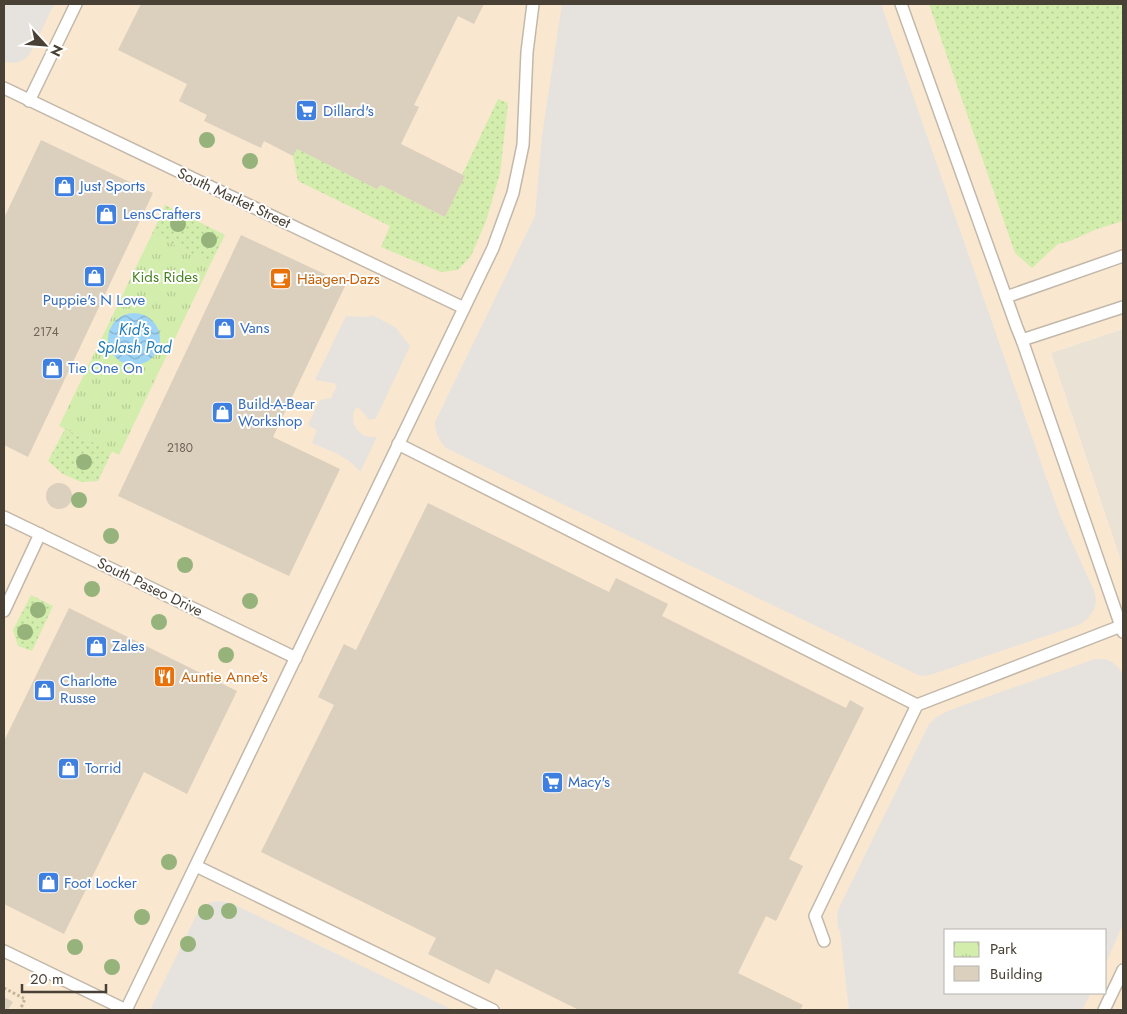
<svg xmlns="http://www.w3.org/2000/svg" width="1127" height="1014" font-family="Jost,sans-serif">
<defs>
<pattern id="grass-dots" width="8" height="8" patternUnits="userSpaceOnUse" patternTransform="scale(1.25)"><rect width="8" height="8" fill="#d2edac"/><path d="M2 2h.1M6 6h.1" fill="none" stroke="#b6cc95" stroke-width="1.8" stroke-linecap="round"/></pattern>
<pattern id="park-tufts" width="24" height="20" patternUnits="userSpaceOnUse" patternTransform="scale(1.25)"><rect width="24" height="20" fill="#d2edac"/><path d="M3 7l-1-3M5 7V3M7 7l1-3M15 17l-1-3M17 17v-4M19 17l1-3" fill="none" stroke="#b6cc95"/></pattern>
<pattern id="water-waves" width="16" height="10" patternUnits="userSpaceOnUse" patternTransform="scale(1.25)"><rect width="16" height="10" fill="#9ed5f7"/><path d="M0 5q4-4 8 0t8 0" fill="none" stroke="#83aec9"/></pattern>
</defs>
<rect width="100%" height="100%" fill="#f5f0e7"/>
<path fill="#eae2d5" d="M1123,329V567L1051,353Z"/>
<path fill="#f9e7d0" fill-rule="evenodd" d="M4,4H1123V329L1051,353L1123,567V1005L1121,1010H4ZM946,930H1106V993H946Z"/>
<g fill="url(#grass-dots)">
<path d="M929,4H1123V221L1097,229L1070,241L1058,244L1032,268L1015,253Z"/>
<path d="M498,99L508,103L500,173L486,221L471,256L458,270L441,272L381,247L390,226L298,181L293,156L297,149L378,189L381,185L445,217L465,176L462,175Z"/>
<path d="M165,205L225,235L211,263L152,234Z"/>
<path d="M65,429L112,451L98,481L81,482L63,474L48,461Z"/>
<path d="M31,595L53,606L32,651L18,646L13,630Z"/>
</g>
<path fill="url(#park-tufts)" d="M152,234L211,263L119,455L59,426Z"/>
<g fill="#e6e3df">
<path d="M4,4H54L32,50L28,56L23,60L16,63L4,62Z"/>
<path d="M562,4H881L1046,477L1061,518L1095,593L1096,602L1094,610L1089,617L1081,624L930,675L923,676L916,674L446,448L439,439L436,431L435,422L535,216L542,136Z"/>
<path d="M372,315L395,327L410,346L376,418L370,420L358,407L356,408L354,411L353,417L354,424L357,430L363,435L370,437H377L360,472L352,463L338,454L312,443L317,430L308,425L320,400L331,398L337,386L334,383L315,380L346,316L369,317Z"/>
<path d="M1095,659H1105L1112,662L1118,667L1123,674V924L1106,963V930H946V993H1091L1082,1010H849L840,931L838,927L837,919L838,910L929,724L935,718L946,712L964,705Z"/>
<path d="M217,901L225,902L233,904L453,1010H150L198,912L209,903Z"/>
</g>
<circle fill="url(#water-waves)" cx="134" cy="339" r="26"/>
<g fill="#dbcfbe">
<path d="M141,4H484L474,24L458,16L414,105L419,107L401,144L465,176L445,217L381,185L377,189L297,149L293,156L264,141L261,148L204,121L207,115L179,101L187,84L118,50Z"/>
<path d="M41,140L153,193L28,457L4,445V218Z"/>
<path d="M241,235L346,284L273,437L340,469L289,576L118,496Z"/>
<circle cx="59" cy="496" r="13"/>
<path d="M428,503L609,592L616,578L668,604L662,616L846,708L850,700L864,708L789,859L803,866L776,921L766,916L738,973L803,1005L800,1010H579L496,969L489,984L428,954L436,938L261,852L334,705L318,697L344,644L356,650Z"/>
<path d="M69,608L237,691L187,794L144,772L64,934L4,904V741Z"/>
<path d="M4,997L13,1002L8,1010H4Z"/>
</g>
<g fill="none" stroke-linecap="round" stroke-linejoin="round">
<defs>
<g id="service">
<path d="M901,4L1017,328L1022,340L1123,632"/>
<path d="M4,88L464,308"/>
<path d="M29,101L76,4"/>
<path d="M1006,297L1123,256"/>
<path d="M1022,340L1123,307"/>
<path d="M398,444L917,705"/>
<path d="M4,517L296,658"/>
<path d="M4,611L40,534"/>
<path d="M196,866L493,1010"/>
<path d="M824,941L815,916L917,705L1121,626"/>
<path d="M4,951L126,1010"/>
<path d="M126,1010L493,248L513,193L523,145L527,52L533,4"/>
<path d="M1104,1010L1123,970"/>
</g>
</defs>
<use href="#service" stroke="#c2b8a9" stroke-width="14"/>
<path stroke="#c5b498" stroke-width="3" stroke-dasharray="2.5 2.5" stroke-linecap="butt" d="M4,988L25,999L20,1010"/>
<use href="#service" stroke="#fff" stroke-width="11"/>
</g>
<g fill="#96b37b">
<circle cx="207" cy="140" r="8"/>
<circle cx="250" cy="161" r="8"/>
<circle cx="178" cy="224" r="8"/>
<circle cx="209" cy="240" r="8"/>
<circle cx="84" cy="462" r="8"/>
<circle cx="79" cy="500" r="8"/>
<circle cx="111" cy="536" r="8"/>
<circle cx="185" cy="565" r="8"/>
<circle cx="92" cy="589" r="8"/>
<circle cx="250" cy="601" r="8"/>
<circle cx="38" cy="610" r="8"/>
<circle cx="159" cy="622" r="8"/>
<circle cx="25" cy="632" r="8"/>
<circle cx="226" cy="655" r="8"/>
<circle cx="169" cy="862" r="8"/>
<circle cx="229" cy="911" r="8"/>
<circle cx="206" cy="912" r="8"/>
<circle cx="142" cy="917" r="8"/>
<circle cx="188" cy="944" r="8"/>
<circle cx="75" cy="947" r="8"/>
<circle cx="112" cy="967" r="8"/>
</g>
<defs>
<symbol id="supermarket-square" viewBox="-11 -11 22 22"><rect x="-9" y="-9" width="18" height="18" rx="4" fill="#3f7fe0" stroke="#fff"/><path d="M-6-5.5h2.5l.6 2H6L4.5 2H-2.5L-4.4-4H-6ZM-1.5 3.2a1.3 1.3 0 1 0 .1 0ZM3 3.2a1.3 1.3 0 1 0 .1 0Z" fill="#fff"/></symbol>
<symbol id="shop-square" viewBox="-11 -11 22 22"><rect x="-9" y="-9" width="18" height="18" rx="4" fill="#3f7fe0" stroke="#fff"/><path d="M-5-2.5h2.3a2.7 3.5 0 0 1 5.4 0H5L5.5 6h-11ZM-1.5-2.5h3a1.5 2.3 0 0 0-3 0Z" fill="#fff"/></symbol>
<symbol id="cafe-square" viewBox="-11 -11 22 22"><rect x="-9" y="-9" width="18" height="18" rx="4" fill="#e8710a" stroke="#fff"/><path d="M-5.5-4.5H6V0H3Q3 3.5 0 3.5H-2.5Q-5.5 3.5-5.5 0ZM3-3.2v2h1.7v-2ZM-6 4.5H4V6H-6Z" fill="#fff"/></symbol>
<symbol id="restaurant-square" viewBox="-11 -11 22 22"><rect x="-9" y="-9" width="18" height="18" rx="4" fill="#e8710a" stroke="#fff"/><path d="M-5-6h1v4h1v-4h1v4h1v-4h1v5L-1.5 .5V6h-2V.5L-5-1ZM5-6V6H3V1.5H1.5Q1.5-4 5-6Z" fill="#fff"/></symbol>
</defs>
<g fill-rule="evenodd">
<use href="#supermarket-square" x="294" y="98" width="25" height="25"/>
<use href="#shop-square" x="52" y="174" width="25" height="25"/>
<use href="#shop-square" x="94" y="202" width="25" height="25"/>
<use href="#shop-square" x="82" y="264" width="25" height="25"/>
<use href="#cafe-square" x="268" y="266" width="25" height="25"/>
<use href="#shop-square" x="212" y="316" width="25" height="25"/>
<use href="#shop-square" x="40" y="356" width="25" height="25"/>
<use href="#shop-square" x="210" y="400" width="25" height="25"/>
<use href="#shop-square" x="84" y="634" width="25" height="25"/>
<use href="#restaurant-square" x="152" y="664" width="25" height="25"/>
<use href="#shop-square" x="32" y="678" width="25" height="25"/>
<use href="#shop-square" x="56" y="756" width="25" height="25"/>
<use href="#supermarket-square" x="540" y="770" width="25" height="25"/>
<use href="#shop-square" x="36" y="870" width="25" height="25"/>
</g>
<g text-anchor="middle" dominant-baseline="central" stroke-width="4" stroke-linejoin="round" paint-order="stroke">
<g font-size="12" fill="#6e6457">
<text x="46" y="332">2174</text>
<text x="180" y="448">2180</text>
</g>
<g font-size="15" fill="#366cbe" stroke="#fff" text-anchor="start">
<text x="323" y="111">Dillard's</text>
<text x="80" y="186">Just Sports</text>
<text x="123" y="214">LensCrafters</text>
<text x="94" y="300" text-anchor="middle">Puppie's N Love</text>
<text x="240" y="328">Vans</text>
<text x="68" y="368">Tie One On</text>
<text x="238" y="404">Build-A-Bear<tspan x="238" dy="17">Workshop</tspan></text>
<text x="112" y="646">Zales</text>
<text x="60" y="681">Charlotte<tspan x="60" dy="17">Russe</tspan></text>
<text x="85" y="768">Torrid</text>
<text x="568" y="782">Macy's</text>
<text x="64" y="883">Foot Locker</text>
</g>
<g font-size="15" fill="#494135" stroke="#fff">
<text transform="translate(234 198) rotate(25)">South Market Street</text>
<text transform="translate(150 587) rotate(26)">South Paseo Drive</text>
</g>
<g font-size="15" fill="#498122" stroke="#fff">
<text x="165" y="277">Kids Rides</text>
</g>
<g font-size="15" fill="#c56008" stroke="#fff" text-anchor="start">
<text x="297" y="279">Häagen-Dazs</text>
<text x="181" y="677">Auntie Anne's</text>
</g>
<g font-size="16" font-style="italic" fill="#227cb7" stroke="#fff">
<text x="134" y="329">Kid's<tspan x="134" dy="18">Splash Pad</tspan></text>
</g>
</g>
<rect width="1127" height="1014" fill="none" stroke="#494135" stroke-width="10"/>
<rect x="944" y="929" width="162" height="65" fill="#ffffff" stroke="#b6b3ae"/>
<rect x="954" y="942" width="25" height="15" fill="url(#park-tufts)" stroke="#b6b3ae"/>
<text x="990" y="954" font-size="15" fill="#494135">Park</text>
<rect x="954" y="966" width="25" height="15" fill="#dbcfbe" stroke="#b6b3ae"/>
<text x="990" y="979" font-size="15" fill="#494135">Building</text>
<g transform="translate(45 45) rotate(116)" stroke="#ffffff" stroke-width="4" paint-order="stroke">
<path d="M0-4L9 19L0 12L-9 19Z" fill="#494135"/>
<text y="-8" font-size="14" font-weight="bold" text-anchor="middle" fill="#494135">N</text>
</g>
<path d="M22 984v8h84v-8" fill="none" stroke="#494135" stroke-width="2.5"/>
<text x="30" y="984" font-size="15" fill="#494135" stroke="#ffffff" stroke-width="4" paint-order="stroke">20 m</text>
</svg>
